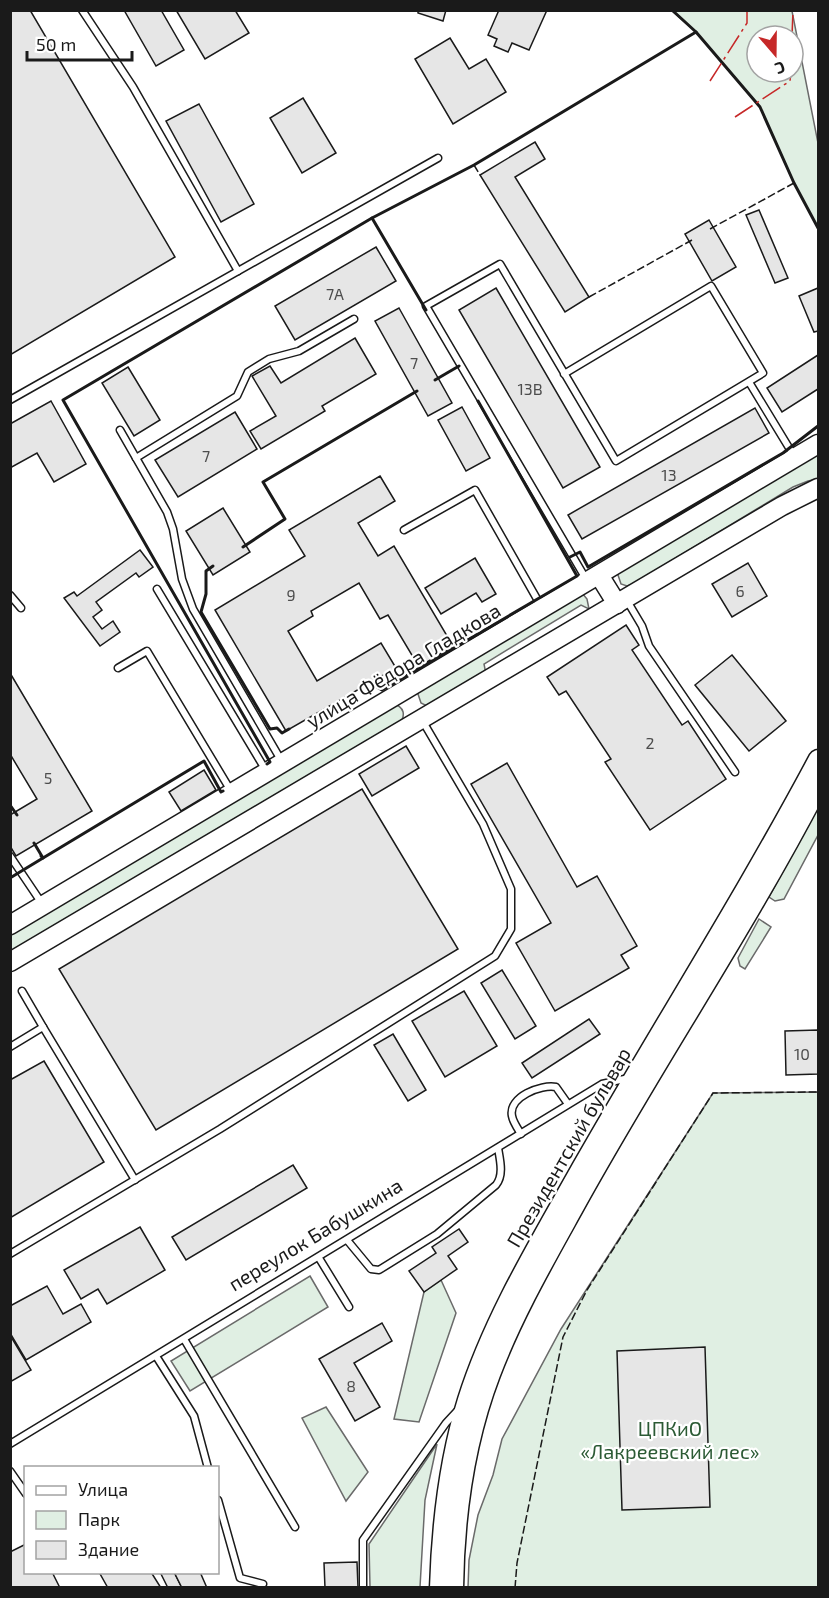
<svg xmlns="http://www.w3.org/2000/svg" width="829" height="1598" font-family="'Exo 2',sans-serif">
<rect width="100%" height="100%" fill="#fff"/>
<g fill="#e0efe3" stroke="#6a6a6a" stroke-width="1.5" fill-rule="evenodd">
<path d="M672,11H792L818,143V228L794,183L760,107L696,32ZM757,36H793V72H757Z"/>
<path d="M818,448V479L808,481L793,487L633,584L627,586L621,584L617,572Z"/>
<path d="M582,593L587,599L589,609L581,605L484,664L486,674L427,706L421,703L417,691Z"/>
<path d="M392,703C405,707 406,715 399,725L11,954L10,929Z"/>
<path d="M818,807V835L784,899L775,901L769,897Z"/>
<path d="M759,919L771,927L745,969L740,966L738,958Z"/>
<path d="M818,1092V1587L468,1588L469,1560L478,1515L493,1475L502,1439L561,1329L713,1093Z"/>
<path d="M310,1276L328,1307L190,1391L171,1361Z"/>
<path d="M441,1280L456,1313L419,1422L394,1419L424,1292Z"/>
<path d="M326,1407L368,1472L346,1501L302,1418Z"/>
<path d="M437,1444L425,1500L420,1587H370L369,1544Z"/>
</g>
<g fill="#e6e6e6" stroke="#1a1a1a" stroke-width="1.5">
<path d="M10,10H30L175,257L10,355Z"/>
<path d="M124,10H161L184,50L156,66Z"/>
<path d="M176,10H235L249,33L205,59Z"/>
<path d="M418,10H446L443,21L418,13Z"/>
<path d="M499,10H547L529,50L512,43L508,52L494,46L497,39L488,35Z"/>
<path d="M450,38L469,69L486,59L506,92L453,124L415,59Z"/>
<path d="M303,98L336,153L302,173L270,118Z"/>
<path d="M199,104L254,204L221,222L166,121Z"/>
<path d="M535,142L545,159L515,177L589,297L565,312L480,175Z"/>
<path d="M759,210L788,278L775,283L746,215Z"/>
<path d="M709,220L736,267L712,281L685,234Z"/>
<path d="M376,247L396,281L295,340L275,306Z"/>
<path d="M496,288L600,467L563,488L459,310Z"/>
<path d="M818,288V331L814,332L799,296Z"/>
<path d="M399,308L452,403L428,416L375,321Z"/>
<path d="M355,338L376,374L322,406L325,411L261,449L250,431L276,416L252,376L270,366L281,383Z"/>
<path d="M818,355V389L782,412L767,388Z"/>
<path d="M128,367L160,420L134,436L102,383Z"/>
<path d="M51,401L86,464L54,482L37,453L10,468V424Z"/>
<path d="M462,407L490,458L466,471L438,420Z"/>
<path d="M755,408L769,433L582,539L568,515Z"/>
<path d="M235,412L257,449L178,497L155,460Z"/>
<path d="M380,476L395,501L358,523L378,556L394,546L453,646L419,667L388,615L380,619L359,583L311,611L313,616L288,631L317,681L381,643L396,668L286,731L215,610L305,556L289,530Z"/>
<path d="M223,508L250,552L213,575L186,531Z"/>
<path d="M140,550L153,567L139,577L136,573L96,602L102,610L93,617L102,629L113,621L120,632L100,646L64,598L74,592L77,596Z"/>
<path d="M475,558L496,594L482,602L476,593L441,614L425,588Z"/>
<path d="M748,563L767,596L732,617L712,584Z"/>
<path d="M626,625L639,645L632,650L682,725L688,721L726,779L650,830L605,762L611,759L566,691L559,695L547,677Z"/>
<path d="M732,655L786,721L749,751L695,685Z"/>
<path d="M10,673L92,811L16,856L10,846V815L37,799L10,754Z"/>
<path d="M406,746L419,768L372,796L359,774Z"/>
<path d="M507,763L577,887L597,876L637,946L621,955L629,968L555,1011L516,943L551,923L471,784Z"/>
<path d="M204,770L216,790L181,811L169,792Z"/>
<path d="M362,789L458,949L156,1130L59,969Z"/>
<path d="M502,970L536,1026L515,1039L481,983Z"/>
<path d="M464,991L497,1046L445,1077L412,1021Z"/>
<path d="M589,1019L600,1034L532,1078L522,1063Z"/>
<path d="M818,1030V1074L786,1075L785,1031Z"/>
<path d="M393,1034L426,1090L408,1101L374,1045Z"/>
<path d="M44,1061L104,1162L10,1218V1080Z"/>
<path d="M293,1165L307,1188L186,1260L172,1237Z"/>
<path d="M140,1227L165,1270L107,1304L98,1289L81,1299L64,1270Z"/>
<path d="M459,1229L468,1242L448,1256L457,1269L424,1292L409,1271L436,1253L432,1247Z"/>
<path d="M47,1286L63,1314L81,1304L91,1322L26,1360L10,1333V1306Z"/>
<path d="M382,1323L392,1341L354,1363L380,1407L355,1421L319,1359Z"/>
<path d="M10,1335L31,1370L10,1382Z"/>
<path d="M705,1347L710,1507L622,1510L617,1351Z"/>
<path d="M26,1544V1572H52L60,1588H11L10,1552Z"/>
<path d="M357,1562L358,1588H325L324,1563Z"/>
<path d="M99,1572H151L161,1588H108Z"/>
<path d="M160,1572H174L182,1588H168Z"/>
<path d="M174,1572H200L207,1588H182Z"/>
</g>
<g fill="none" stroke-linecap="round" stroke-linejoin="round">
<defs>
<g id="lane">
<path d="M82,10L133,87L238,271"/>
<path d="M564,374L711,286L763,373L616,461L500,264L426,306L586,579"/>
<path d="M749,382L794,456"/>
<path d="M10,400L438,158"/>
<path d="M120,430L167,512L173,529L182,579L193,609L281,760"/>
<path d="M136,458L237,396L248,372L269,359L299,351L354,319"/>
<path d="M404,530L475,490L541,606"/>
<path d="M157,589L265,769"/>
<path d="M10,595L21,608"/>
<path d="M626,599L642,626L649,646L735,772"/>
<path d="M118,668L147,651L231,791"/>
<path d="M10,856L43,905"/>
<path d="M22,991L43,1027"/>
<path d="M10,1047L43,1027L135,1180"/>
<path d="M521,1134C518,1129 513,1122 512,1116C508,1097 541,1084 556,1087L568,1104"/>
<path d="M347,1240L371,1269L379,1270L437,1234L496,1185C504,1175 500,1160 498,1148"/>
<path d="M10,1254L220,1129L495,956L511,929V889L483,824L422,720"/>
<path d="M319,1258L349,1307"/>
<path d="M184,1339L295,1527"/>
<path d="M156,1356L194,1416L208,1468"/>
<path d="M10,1444L602,1084L629,1078"/>
<path d="M10,1471L26,1494"/>
<path d="M218,1500L240,1578L263,1584"/>
<path d="M363,1588V1540L446,1423L459,1409"/>
</g>
<g id="secondary">
<path d="M599,575L617,604"/>
<path d="M10,925L818,444"/>
<path d="M10,962L782,506L818,488"/>
<path d="M439,1588C441,1524 448,1461 467,1400C493,1318 539,1243 581,1168C659,1031 744,898 818,759"/>
<path d="M454,1588C455,1515 465,1442 491,1374C513,1316 544,1262 574,1208C652,1066 743,932 818,788"/>
</g>
</defs>
<use href="#lane" stroke="#1a1a1a" stroke-width="9"/>
<use href="#secondary" stroke="#1a1a1a" stroke-width="21"/>
<use href="#lane" stroke="#fff" stroke-width="6"/>
<use href="#secondary" stroke="#fff" stroke-width="18"/>
<g stroke="#1a1a1a" stroke-width="1.5" stroke-dasharray="8 3" stroke-linecap="butt">
<path d="M474,165L480,175"/>
<path d="M710,229L794,183"/>
<path d="M589,297L692,240"/>
<path d="M515,1588L517,1563L563,1337L587,1290L713,1093L818,1092"/>
</g>
<g stroke="#1a1a1a" stroke-width="3">
<path d="M672,10L696,32L760,107L794,183L818,228"/>
<path d="M372,218L426,310"/>
<path d="M435,380L459,366"/>
<path d="M243,547L285,519L263,482L417,391"/>
<path d="M570,557L580,552L588,567L783,453L818,426"/>
<path d="M213,566L206,571V594L201,612L270,729L277,728L282,733L289,729"/>
<path d="M367,685L370,683L382,690L577,576L478,401"/>
<path d="M267,764L270,762L63,400L372,218L474,165L696,32"/>
<path d="M10,805L17,815"/>
<path d="M34,843L43,858L204,761L221,792L223,791"/>
<path d="M10,878L43,858L41,856"/>
</g>
<g stroke="#c62828" stroke-width="1.5" stroke-dasharray="21 4.5 3 4.5" stroke-linecap="butt">
<path d="M792,36L793,10"/>
<path d="M710,81L747,23V10"/>
<path d="M735,117L790,81L791,72"/>
</g>
</g>
<g text-anchor="middle" dominant-baseline="central" stroke-width="4.5" stroke-linejoin="round" paint-order="stroke">
<g font-size="16" fill="#4d4d4d">
<text x="335" y="293">7А</text>
<text x="414" y="362">7</text>
<text x="530" y="388">13В</text>
<text x="206" y="455">7</text>
<text x="669" y="474">13</text>
<text x="740" y="590">6</text>
<text x="291" y="594">9</text>
<text x="650" y="742">2</text>
<text x="48" y="777">5</text>
<text x="802" y="1053">10</text>
<text x="351" y="1385">8</text>
</g>
<g font-size="20" fill="#1a1a1a" stroke="#fff">
<text transform="translate(403 665) rotate(-31)">улица Фёдора Гладкова</text>
<text transform="translate(568 1147) rotate(-60)">Президентский бульвар</text>
<text transform="translate(315 1234) rotate(-31)">переулок Бабушкина</text>
</g>
<g font-size="20" fill="#2b5a34" stroke="#fff">
<text x="670" y="1428">ЦПКиО<tspan x="670" dy="23">«Лакреевский лес»</tspan></text>
</g>
</g>
<rect width="829" height="1598" fill="none" stroke="#1a1a1a" stroke-width="24"/>
<rect x="24" y="1466" width="195" height="108" fill="#ffffff" stroke="#a3a3a3" stroke-width="1.5"/>
<rect x="36" y="1486" width="30" height="9" fill="#ffffff" stroke="#a3a3a3" stroke-width="1.5"/>
<text x="78" y="1496" font-size="18" fill="#1a1a1a">Улица</text>
<rect x="36" y="1511" width="30" height="18" fill="#e0efe3" stroke="#a3a3a3" stroke-width="1.5"/>
<text x="78" y="1526" font-size="18" fill="#1a1a1a">Парк</text>
<rect x="36" y="1541" width="30" height="18" fill="#e6e6e6" stroke="#a3a3a3" stroke-width="1.5"/>
<text x="78" y="1556" font-size="18" fill="#1a1a1a">Здание</text>
<g transform="translate(775 54) rotate(160)"><circle r="28" fill="#ffffff" stroke="#a3a3a3" stroke-width="1.5"/>
<path d="M0-4.5L10 22L0 15L-10 22Z" fill="#c62828"/>
<text y="-9" font-size="16" font-weight="bold" text-anchor="middle" fill="#1a1a1a">С</text>
</g>
<path d="M27 51v9h105v-9" fill="none" stroke="#1a1a1a" stroke-width="3"/>
<text x="36" y="51" font-size="18" fill="#1a1a1a" stroke="#ffffff" stroke-width="4.5" paint-order="stroke">50 m</text>
</svg>
